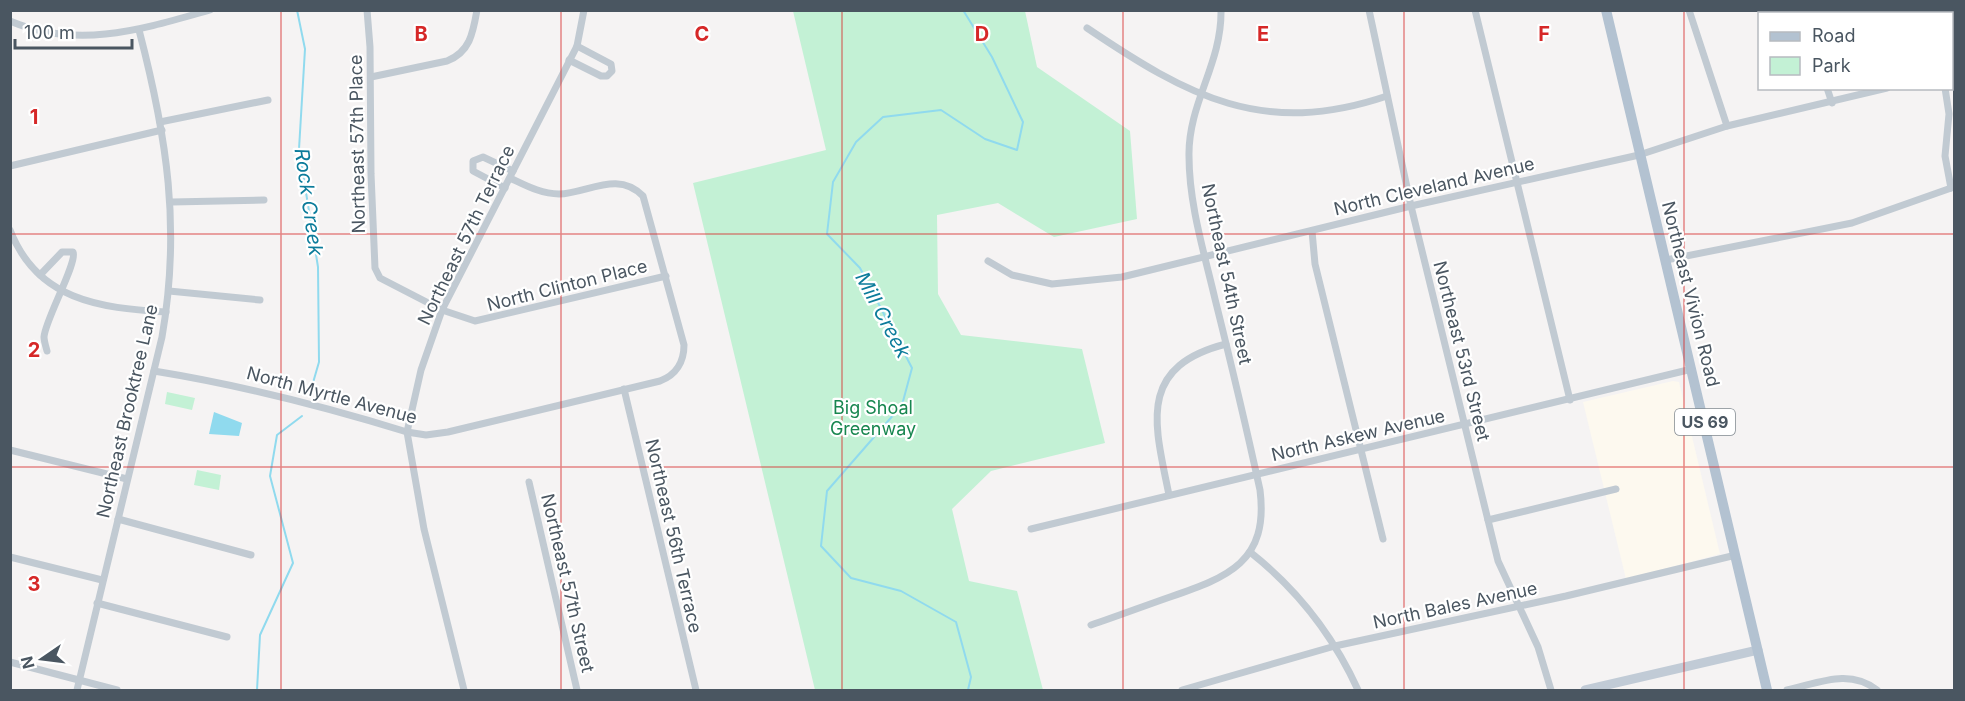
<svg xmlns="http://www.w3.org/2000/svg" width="1965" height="701" font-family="Inter,sans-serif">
<rect width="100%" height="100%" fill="#f5f3f3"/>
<path fill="#fdf9ef" d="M1673,381L1679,382L1720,554L1626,579L1583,402Z"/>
<g fill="#c3f1d5">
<path d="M793,11H1025L1037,67L1130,131L1137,219L1054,237L998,203L937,215L938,294L961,335L1082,349L1105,443L991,471L952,509L969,581L1017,591L1043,690H815L693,183L826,150Z"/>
<path d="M167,392L195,398L192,410L165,404Z"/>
<path d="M197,470L221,475L219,490L194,485Z"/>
</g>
<path fill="#90daee" d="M214,412L242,423L239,436L209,434Z"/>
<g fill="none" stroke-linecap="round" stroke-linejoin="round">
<g stroke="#90daee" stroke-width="2">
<path d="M297,10L305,49L299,149L318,267L319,362L310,393"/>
<path d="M963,10L992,57L1023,122L1017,150L985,139L941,110L883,117L856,142L833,182L827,234L860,268L912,368L902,405L827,491L821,546L851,578L901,591L956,622L971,677L968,690"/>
<path d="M257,690L260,635L293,563L270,476L277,435L302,416"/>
</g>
<g stroke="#c1cad2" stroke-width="7">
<path d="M367,10L370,47L371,174L375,268L380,278L442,310L475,321L666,276"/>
<path d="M1369,10L1411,206L1498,561L1538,647L1551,690"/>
<path d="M1475,10L1570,400"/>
<path d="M1689,10L1727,126"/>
<path d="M1801,10L1802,14"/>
<path d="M1915,10L1916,14"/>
<path d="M10,21C78,50 143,29 210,10"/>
<path d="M1087,28C1188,96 1263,138 1387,96"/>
<path d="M569,60L601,76H607L612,71L611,64L577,46"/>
<path d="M1952,67L1954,66"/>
<path d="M371,77L447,61C470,52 473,33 477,10"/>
<path d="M1827,88L1832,103"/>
<path d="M1945,88L1949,114L1945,156L1951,188"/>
<path d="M160,122L268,100"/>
<path d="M10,166L162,130"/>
<path d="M505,188L473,171V161L483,157L513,171"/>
<path d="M172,202L264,200"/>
<path d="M10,230C37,300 99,308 166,312"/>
<path d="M1312,231L1315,264L1383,539"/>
<path d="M1666,260L1852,223L1954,187"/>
<path d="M988,261L1012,275L1052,284L1122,277L1411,206L1639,155L1727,126L1887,88"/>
<path d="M40,275L62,252H73C78,262 45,320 44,337C44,341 46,347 47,351"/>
<path d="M169,291L260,300"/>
<path d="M154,371C240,385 323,406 407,432L426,435L448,432L660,381C676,375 684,362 684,345L643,196C618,170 588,193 559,194C541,194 525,185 510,178"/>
<path d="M624,389L696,690"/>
<path d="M10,450L127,479"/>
<path d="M529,482L577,690"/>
<path d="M1169,495C1155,425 1136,367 1226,344"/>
<path d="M118,519L251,555"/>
<path d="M1488,520L1616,489"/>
<path d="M1031,529L1692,369"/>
<path d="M1250,552C1298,590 1333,635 1358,690"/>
<path d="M10,557L102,580"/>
<path d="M97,603L227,637"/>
<path d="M1091,625C1118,616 1144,606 1170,597C1228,577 1269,562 1260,490C1246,426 1231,363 1215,299C1204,252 1189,204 1189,156C1188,103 1222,64 1221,10"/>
<path d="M10,662L117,690"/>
<path d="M77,690L162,337C181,228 167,137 139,30"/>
<path d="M464,690L424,529L407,432L421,370L442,310L577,46L584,10"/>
<path d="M1182,690L1335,646L1566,596L1736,555"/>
<path d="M1787,690C1819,683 1849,668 1877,690"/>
</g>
<path stroke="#c1cbd6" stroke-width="9" d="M1585,690L1758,650"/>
<path stroke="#b3c2d1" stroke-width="10" d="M1606,10L1767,690"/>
</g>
<path fill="none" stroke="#d62828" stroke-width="1.5" stroke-opacity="0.55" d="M281,10V690M561,10V690M842,10V690M1123,10V690M1404,10V690M1684,10V690M10,234H1954M10,467H1954"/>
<g text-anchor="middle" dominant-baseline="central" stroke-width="4.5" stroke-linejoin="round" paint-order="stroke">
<rect fill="#fff" stroke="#808990" stroke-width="1.5" x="1675" y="409" width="60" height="26" rx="4.5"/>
<g font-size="16" font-weight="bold" fill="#4a5661">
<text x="1705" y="422">US 69</text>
</g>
<g font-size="18" fill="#4a5661" stroke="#fff">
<text transform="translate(357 144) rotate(-91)">Northeast 57th Place</text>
<text transform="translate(1434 186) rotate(-13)">North Cleveland Avenue</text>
<text transform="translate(466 235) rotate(-64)">Northeast 57th Terrace</text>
<text transform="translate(1227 274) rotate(78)">Northeast 54th Street</text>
<text transform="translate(567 285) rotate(-14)">North Clinton Place</text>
<text transform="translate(1691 294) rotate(76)">Northeast Vivion Road</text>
<text transform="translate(1462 351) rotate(76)">Northeast 53rd Street</text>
<text transform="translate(332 395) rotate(15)">North Myrtle Avenue</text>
<text transform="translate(127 411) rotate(-77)">Northeast Brooktree Lane</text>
<text transform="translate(1358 435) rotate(-13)">North Askew Avenue</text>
<text transform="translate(674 536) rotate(77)">Northeast 56th Terrace</text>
<text transform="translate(568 583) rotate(77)">Northeast 57th Street</text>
<text transform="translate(1455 605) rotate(-12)">North Bales Avenue</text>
</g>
<g font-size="18" fill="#17864f" stroke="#fff">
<text x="873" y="407">Big Shoal<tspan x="873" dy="21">Greenway</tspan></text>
</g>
<g font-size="20" font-style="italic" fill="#0c7c9b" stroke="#fff">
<text transform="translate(309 202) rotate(82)">Rock Creek</text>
<text transform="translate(883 315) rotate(62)">Mill Creek</text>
</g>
</g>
<g font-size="20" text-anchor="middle" font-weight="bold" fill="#d62828" stroke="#fff" stroke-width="4.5" stroke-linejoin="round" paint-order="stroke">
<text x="421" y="41">B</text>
<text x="702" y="41">C</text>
<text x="982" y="41">D</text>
<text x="1263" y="41">E</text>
<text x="1544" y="41">F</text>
<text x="34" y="124">1</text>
<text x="34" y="357">2</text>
<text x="34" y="591">3</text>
</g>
<rect width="1965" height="701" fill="none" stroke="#4a5661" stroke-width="24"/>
<rect x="1758" y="12" width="195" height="78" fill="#ffffff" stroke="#b7bbc0" stroke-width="1.5"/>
<rect x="1770" y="32" width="30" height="9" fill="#b3c2d1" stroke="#b7bbc0" stroke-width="1.5"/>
<text x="1812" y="42" font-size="18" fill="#4a5661">Road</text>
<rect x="1770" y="57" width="30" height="18" fill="#c3f1d5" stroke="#b7bbc0" stroke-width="1.5"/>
<text x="1812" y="72" font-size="18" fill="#4a5661">Park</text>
<g transform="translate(42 659) rotate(256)" stroke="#ffffff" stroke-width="4.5" paint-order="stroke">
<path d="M0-4.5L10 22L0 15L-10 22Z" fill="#4a5661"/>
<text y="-9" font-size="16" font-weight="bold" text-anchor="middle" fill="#4a5661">N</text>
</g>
<path d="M15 39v9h117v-9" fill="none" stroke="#4a5661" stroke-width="3"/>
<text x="24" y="39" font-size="18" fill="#4a5661" stroke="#ffffff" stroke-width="4.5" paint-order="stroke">100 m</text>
</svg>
